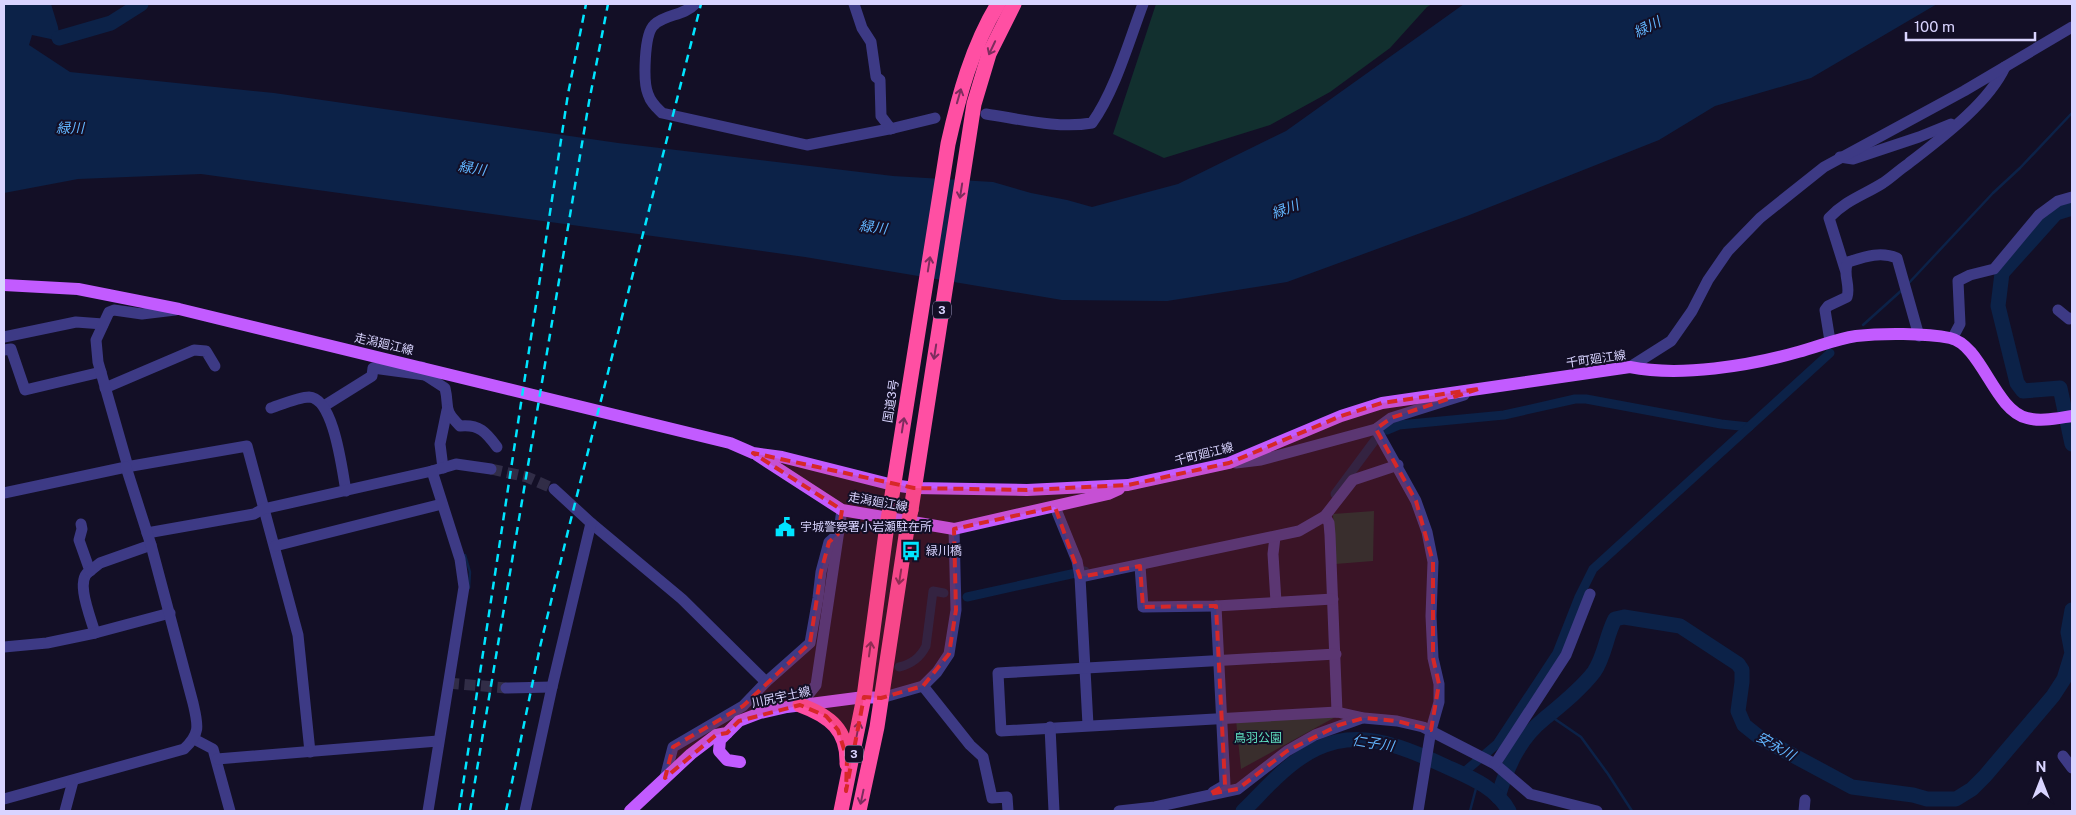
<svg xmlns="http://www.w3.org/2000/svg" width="2076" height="815" font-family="'Public Sans','Noto Sans JP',sans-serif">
<rect width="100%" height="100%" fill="#130f26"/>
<g fill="#12302f">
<path d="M1156,4H1432L1427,7L1390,48L1330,92L1270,125L1164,158L1113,134Z"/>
<path d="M1374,511L1373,561L1335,564L1333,514Z"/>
<path d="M1339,715L1241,769L1236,720Z"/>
</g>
<path fill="#0c2248" d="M4,4H51L58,27L60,41L32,35L29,45L70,72L274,93L618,143L893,176L993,182L1031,193L1067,200L1092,207L1178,184L1286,131L1464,4H1937L1811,78L1715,106L1659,140L1467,216L1287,282L1167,301L1062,300L805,257L201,174L78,179L4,193Z"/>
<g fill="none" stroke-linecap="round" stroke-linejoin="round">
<g stroke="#0c2248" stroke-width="2.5">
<path d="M1907,285L1993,193L2020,168L2072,113"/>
<path d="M1863,325L1902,290"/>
<path d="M465,555L470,572L469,588"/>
<path d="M1549,715L1581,737L1608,774L1632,811"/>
<path d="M1470,811L1478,781"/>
</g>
<g stroke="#0c2248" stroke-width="9">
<path d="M1387,430L1399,425L1504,415L1575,399H1586L1721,424L1749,427"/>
<path d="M1335,494L1375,440"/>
<path d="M967,597L1085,571"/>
<path d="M899,667C912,664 920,658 926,646L933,591L944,593"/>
<path d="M1463,773L1497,744L1557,653L1579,597L1593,569L1830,353"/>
</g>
<g stroke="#0c2248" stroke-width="15">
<path d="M59,38L111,23L141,4"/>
<path d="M2072,208L2056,213L2002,273L1998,306L2017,383L2023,391L2060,388L2072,444"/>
<path d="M1498,797C1507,767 1519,739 1544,719C1561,705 1581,689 1594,672C1605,656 1606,636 1615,619L1624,617L1680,626L1738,664L1742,670V682L1738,711L1744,725L1759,737L1852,787L1913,795L1927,799H1956L1972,789L1985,776L2053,696L2064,679L2072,653L2068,632L2072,610"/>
<path d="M1243,811C1254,801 1264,789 1275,779C1333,722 1378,735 1445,766C1469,777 1496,787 1509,811"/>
</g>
<g stroke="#312d47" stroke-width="11" stroke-dasharray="11 5.5" stroke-linecap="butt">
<path d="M491,469L527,477L554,489"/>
<path d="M448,683L506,688"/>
</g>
<g stroke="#3d3a85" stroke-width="11">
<path d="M695,4C684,16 665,14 654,25C644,34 643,82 648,94C651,103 656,107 662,113L807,145L894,128L935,118"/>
<path d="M854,4L862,28L871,42L876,77L880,80L881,116L891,129"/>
<path d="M986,114C1020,119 1058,129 1092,123C1115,91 1129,41 1143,4"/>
<path d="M1840,157L1853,159L1919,137L1951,124"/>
<path d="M1845,269L1829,218C1846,200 1864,195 1883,183C1892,177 1899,170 1908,164C1940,139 1988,104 2005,67"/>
<path d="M2058,310L2069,319L2072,318"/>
<path d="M4,337L76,322L103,324"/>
<path d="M1952,339L1960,324L1958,281L1970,275L1994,269L2039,215L2058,201L2072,197"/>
<path d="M1830,341L1825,310L1828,306L1847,297C1851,285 1842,274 1848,262C1864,257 1880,251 1897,258L1919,336"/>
<path d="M4,350L11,349L25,390L101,372"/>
<path d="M422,367L425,375L445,388C450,409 442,408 460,426C479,424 486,432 497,447"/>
<path d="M1630,367L1671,341L1692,311L1708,280L1728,251L1760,218L1824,167L1964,91L2072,27"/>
<path d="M105,388L194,350L206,351L215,366"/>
<path d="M324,406L372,376L373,368L425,375"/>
<path d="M271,408C280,405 299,397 309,397C334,398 342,470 346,491"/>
<path d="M1376,429L1416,501L1427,532L1433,562L1431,616L1433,658L1439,684V702L1431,730L1418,811"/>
<path d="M1236,463L1261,460L1376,429L1391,418L1464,395"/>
<path d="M128,467L98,362L96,340L109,312L114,310L142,314L175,310"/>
<path d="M443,468L440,444L447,410"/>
<path d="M554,489L591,523L682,599L766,682"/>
<path d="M4,493L126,467L247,446L298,635L310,752"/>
<path d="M1055,507L1077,561L1080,577L1088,725"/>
<path d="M1325,516L1329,523L1330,535L1337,712"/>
<path d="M81,524L82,529L79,540L90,571C74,579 91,618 95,633"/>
<path d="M147,533L254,514L263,509L432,471L456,464L491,469"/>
<path d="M1275,537L1273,554L1276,602"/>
<path d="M275,546L442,504"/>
<path d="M1140,566L1143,607L1216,606L1333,599"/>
<path d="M90,571L100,563L151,545"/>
<path d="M1080,577L1299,531L1325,516L1353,480L1398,465"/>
<path d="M4,647L47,643L95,633L170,613"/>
<path d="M1336,654L998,673L1001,731L1337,712L1364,718L1397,721L1423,727L1495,764L1530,794L1597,811"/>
<path d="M923,686L970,745L983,757L992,798L1007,797L1008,811"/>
<path d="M506,688L552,687"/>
<path d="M881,698L923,686L937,672L949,654L956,610L954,529"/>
<path d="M800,705L816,685L842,510"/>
<path d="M1050,727L1054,811"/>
<path d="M194,739L213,749L230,811"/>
<path d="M2063,756L2072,768"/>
<path d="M217,759L438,741"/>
<path d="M1495,764L1566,655L1590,594"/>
<path d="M665,778L673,747L743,706L766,682L810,643L818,598L821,572L829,542L838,534"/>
<path d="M1213,792L1225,785L1216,606"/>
<path d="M4,799L184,749C201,733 198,725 193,703L151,545L126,467"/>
<path d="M65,811L73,781"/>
<path d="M428,811L464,587L460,559L432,471"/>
<path d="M525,811L552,687L591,523"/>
<path d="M1119,811L1155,807L1238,789L1287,751L1315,735L1362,718"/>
<path d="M1804,811L1805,800"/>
</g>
<g stroke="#c25bff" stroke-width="12">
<path d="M4,285L78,289L179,309L730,443L753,453L782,457L893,485L914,488L1027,490L1128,485L1229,463L1341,416L1382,403L1630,367C1680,377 1749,366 1798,352C1818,347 1835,339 1856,336C1881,333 1926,333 1950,338C1982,345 1994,410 2027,418C2041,422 2058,418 2072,416"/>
<path d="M757,455L842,510L954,529L1108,494L1119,489"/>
<path d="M727,733L720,740L719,751L727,760L740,762"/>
<path d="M630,811L691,754L716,735L727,733L739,721L760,713L787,707L864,697L881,698"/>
</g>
<g stroke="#ff4fa3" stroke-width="15">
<path d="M890,508L948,144C959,95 972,47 998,4"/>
<path d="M911,510L974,104L989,54L1014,4"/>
<path d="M800,705C830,716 848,730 847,764"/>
<path d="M841,811L864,697L887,525"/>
<path d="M859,811L877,727L907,529"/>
</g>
<g stroke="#00e5ff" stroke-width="2.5" stroke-dasharray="8 6" stroke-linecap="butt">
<path d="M459,811L568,94L586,4"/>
<path d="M470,811L589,102L608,4"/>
<path d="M506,811L540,647L569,527L701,4"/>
</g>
<g stroke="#ff4fa3" stroke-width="15">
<path d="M887,525L890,508"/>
<path d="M907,529L911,510"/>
</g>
</g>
<defs><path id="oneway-shaft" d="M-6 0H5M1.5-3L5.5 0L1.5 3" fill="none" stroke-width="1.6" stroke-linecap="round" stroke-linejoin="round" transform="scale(1.25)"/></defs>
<g stroke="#7d2c5e">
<use href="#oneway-shaft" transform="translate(992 48) rotate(115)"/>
<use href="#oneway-shaft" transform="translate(959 96) rotate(-74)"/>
<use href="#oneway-shaft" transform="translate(961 191) rotate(99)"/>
<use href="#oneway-shaft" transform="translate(929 264) rotate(-81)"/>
<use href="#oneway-shaft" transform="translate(935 352) rotate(99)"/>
<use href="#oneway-shaft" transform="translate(903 425) rotate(-81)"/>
<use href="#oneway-shaft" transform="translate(900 577) rotate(99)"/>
<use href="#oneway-shaft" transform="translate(870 649) rotate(-82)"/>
<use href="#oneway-shaft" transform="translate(858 729) rotate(-79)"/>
<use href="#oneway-shaft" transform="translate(862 797) rotate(102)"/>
</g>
<path fill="#d62828" fill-opacity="0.2" stroke="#d62828" stroke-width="4" stroke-dasharray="10 6" stroke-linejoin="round" d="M1478,389L1391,418L1376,429L1416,501L1433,562V658L1439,684L1431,730L1397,721L1364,718L1339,725L1287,751L1238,789L1209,794L1225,785L1216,606L1143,607L1140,566L1080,577L1055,507L954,529L956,610L949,654L923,686L881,698L864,697L846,791L847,759L838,730L826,716L800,705L739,721L727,733L716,735L665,778L673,747L743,706L810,643L821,572L829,542L838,534L842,510L753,453L914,488L1027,490L1128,485L1229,463L1341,416L1382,403Z"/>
<defs>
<symbol id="civic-bare" viewBox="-9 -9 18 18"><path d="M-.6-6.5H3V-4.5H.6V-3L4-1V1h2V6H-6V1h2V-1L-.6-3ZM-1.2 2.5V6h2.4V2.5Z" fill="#00e5ff" stroke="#130f26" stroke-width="2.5" paint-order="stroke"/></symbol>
<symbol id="bus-bare" viewBox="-9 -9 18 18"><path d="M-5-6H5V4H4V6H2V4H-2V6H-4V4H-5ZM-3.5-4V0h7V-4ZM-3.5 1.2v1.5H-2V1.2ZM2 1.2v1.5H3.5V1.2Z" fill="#00e5ff" stroke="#130f26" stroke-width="2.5" paint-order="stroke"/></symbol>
</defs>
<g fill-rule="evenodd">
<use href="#civic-bare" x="771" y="513" width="28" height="28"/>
<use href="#bus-bare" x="897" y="537" width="28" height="28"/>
</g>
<g text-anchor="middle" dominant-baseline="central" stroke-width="4" stroke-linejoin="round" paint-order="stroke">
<g fill="#130f26" stroke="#9e99be" stroke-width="1">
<rect x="933" y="301.5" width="18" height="17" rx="4"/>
<rect x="845" y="745.5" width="18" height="17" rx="4"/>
</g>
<g font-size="11" font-weight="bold" fill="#d9d4ff">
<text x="942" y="310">3</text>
<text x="854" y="754">3</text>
</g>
<g font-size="12" fill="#d9d4ff" stroke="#130f26">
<text transform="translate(384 344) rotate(13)">走潟廻江線</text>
<text transform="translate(1596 359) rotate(-8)">千町廻江線</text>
<text transform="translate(891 401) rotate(-81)">国道3号</text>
<text transform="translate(1204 454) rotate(-14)">千町廻江線</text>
<text transform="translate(878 502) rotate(10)">走潟廻江線</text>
<text transform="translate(781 697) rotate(-12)">川尻宇土線</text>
</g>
<g font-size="12" fill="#d9d4ff" stroke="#130f26" text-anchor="start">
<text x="800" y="527">宇城警察署小岩瀬駐在所</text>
<text x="926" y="551">緑川橋</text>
</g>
<g font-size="12" fill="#5fe0c0" stroke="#130f26">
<text x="1258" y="738">鳥羽公園</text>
</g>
<g font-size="14" font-style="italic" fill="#62b6ff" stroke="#130f26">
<text transform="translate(1647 27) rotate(-27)">緑川</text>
<text x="70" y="128">緑川</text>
<text transform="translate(472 168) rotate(9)">緑川</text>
<text transform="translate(1285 209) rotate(-21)">緑川</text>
<text transform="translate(873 227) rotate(7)">緑川</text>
<text transform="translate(1373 743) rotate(9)">仁子川</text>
<text transform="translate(1776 746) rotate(30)">安永川</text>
</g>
</g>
<rect width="2076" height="815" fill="none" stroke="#d9d4ff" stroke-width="10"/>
<g transform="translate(2041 780)" stroke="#130f26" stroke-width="4" paint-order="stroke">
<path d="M0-4L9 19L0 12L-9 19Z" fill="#d9d4ff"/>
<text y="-8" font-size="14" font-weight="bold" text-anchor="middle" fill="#d9d4ff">N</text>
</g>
<path d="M1906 32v8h129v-8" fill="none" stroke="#d9d4ff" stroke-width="2.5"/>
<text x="1914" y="32" font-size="15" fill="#d9d4ff" stroke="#130f26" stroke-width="4" paint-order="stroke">100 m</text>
</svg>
